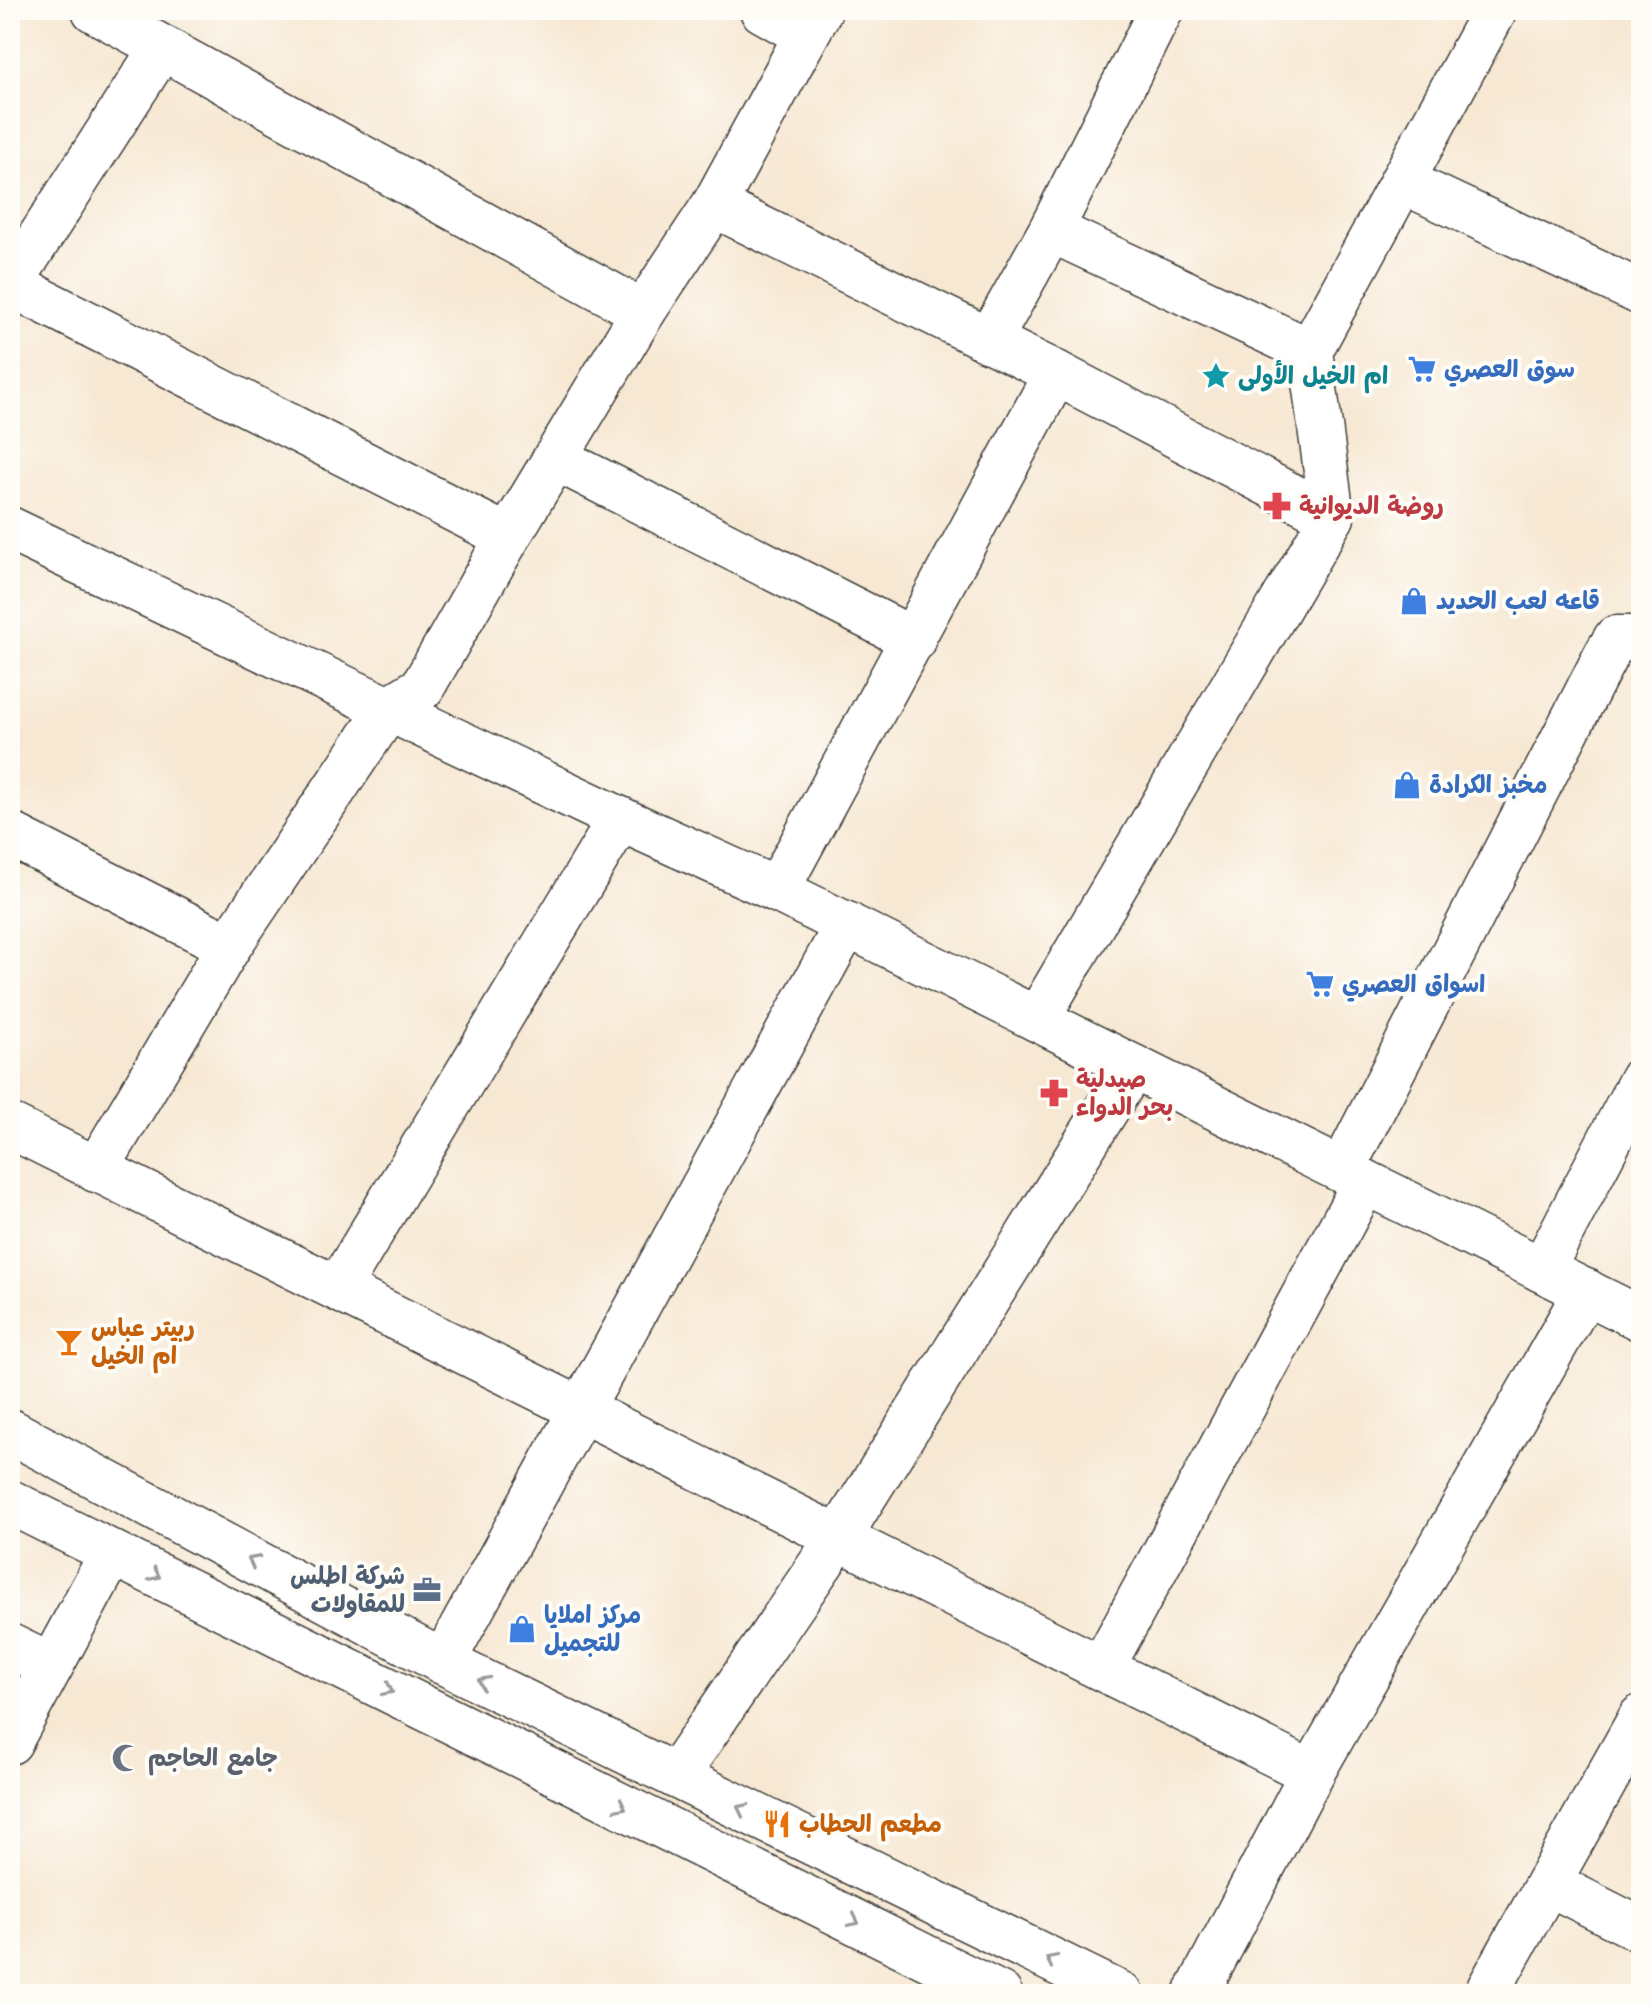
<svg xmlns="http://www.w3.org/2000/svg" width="1651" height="2004" font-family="'Shantell Sans','Playpen Sans Arabic',sans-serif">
<rect width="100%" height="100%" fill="#fdfcf7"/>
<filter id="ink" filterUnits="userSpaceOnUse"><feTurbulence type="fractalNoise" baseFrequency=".0125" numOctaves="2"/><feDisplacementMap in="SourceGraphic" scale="16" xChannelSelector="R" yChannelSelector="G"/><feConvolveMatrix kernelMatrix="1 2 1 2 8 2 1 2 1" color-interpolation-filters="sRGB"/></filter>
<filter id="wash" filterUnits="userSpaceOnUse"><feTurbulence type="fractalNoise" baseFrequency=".006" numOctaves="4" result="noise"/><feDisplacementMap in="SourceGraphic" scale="32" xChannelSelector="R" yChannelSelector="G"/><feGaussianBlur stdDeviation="1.8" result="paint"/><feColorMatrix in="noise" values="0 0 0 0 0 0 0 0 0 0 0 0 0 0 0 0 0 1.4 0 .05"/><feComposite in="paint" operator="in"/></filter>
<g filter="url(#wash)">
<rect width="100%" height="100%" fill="#f7e8d3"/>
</g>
<g filter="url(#ink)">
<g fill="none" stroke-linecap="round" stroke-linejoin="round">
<defs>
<g id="minor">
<path d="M94,10L643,312"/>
<path d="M762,10L806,35"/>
<path d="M1402,181L1641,293"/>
<path d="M714,205L1056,373L1332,517"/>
<path d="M1051,230L1310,351"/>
<path d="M10,284L508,537"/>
<path d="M10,284L161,49"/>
<path d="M989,341L1051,230L1161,10"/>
<path d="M555,458L914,640"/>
<path d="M10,529L620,819L777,890L1641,1319"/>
<path d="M10,834L229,946"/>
<path d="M777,890L1056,373"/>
<path d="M1037,1019L1332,517L1310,351L1495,10"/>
<path d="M10,1126L1312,1773"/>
<path d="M96,1170L229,946L389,708L422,688L508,537L643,312L714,205L820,10"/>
<path d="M1342,1170L1606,655L1616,638H1633L1641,643"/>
<path d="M1542,1270L1641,1080"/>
<path d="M338,1288L620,819"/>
<path d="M10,1431L443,1662L1121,1994"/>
<path d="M10,1502L1000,1994"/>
<path d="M10,1646L51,1666"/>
<path d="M443,1662L847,924"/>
<path d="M1102,1668L1365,1182"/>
<path d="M10,1742L112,1553"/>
<path d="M676,1776L839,1537L1133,1067"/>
<path d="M1548,1883L1641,1930"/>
<path d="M1196,1994L1312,1773L1586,1291"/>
<path d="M1486,1994L1641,1717"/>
</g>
</defs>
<use href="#minor" stroke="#3d3b37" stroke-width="47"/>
<use href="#minor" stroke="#fff" stroke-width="44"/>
</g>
<defs><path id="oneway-chevron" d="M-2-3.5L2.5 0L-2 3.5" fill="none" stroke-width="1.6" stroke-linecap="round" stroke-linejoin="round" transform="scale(2)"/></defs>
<g stroke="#999">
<use href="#oneway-chevron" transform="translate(253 1561) rotate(-152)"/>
<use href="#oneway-chevron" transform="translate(155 1575) rotate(26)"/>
<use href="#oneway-chevron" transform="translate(483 1682) rotate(-154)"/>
<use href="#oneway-chevron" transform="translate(388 1690) rotate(26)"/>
<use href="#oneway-chevron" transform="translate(621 1806) rotate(26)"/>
<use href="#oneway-chevron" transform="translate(742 1809) rotate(-154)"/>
<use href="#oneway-chevron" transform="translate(854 1921) rotate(26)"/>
<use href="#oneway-chevron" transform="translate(1051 1960) rotate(-154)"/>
</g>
</g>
<defs>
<symbol id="supermarket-bare" viewBox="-9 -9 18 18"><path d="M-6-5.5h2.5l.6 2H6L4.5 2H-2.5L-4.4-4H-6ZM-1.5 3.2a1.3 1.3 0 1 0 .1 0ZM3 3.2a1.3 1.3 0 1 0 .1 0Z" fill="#3f7fe0" stroke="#fdfcf7" stroke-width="2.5" paint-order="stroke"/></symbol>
<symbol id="sight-bare" viewBox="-9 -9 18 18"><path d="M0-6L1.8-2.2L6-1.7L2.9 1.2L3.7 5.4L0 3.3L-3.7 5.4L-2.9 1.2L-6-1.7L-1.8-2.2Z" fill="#0f9aa8" stroke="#fdfcf7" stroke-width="2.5" paint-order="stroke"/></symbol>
<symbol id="pharmacy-bare" viewBox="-9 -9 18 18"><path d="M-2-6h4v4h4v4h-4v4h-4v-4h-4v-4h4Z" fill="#e0444e" stroke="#fdfcf7" stroke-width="2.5" paint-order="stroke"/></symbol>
<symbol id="shop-bare" viewBox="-9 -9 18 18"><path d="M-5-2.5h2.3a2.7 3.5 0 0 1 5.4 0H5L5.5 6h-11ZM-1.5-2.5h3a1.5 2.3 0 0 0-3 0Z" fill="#3f7fe0" stroke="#fdfcf7" stroke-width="2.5" paint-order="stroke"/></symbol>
<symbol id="bar-bare" viewBox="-9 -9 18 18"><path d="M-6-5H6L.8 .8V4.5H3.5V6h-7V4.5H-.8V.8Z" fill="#e8710a" stroke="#fdfcf7" stroke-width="2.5" paint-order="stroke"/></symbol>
<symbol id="office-bare" viewBox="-9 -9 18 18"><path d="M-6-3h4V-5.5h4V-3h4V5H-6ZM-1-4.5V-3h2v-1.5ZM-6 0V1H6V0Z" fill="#5c6f8a" stroke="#fdfcf7" stroke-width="2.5" paint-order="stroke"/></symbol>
<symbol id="mosque-bare" viewBox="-9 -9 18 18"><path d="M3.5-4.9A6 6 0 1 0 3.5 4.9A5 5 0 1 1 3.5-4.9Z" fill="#6b7280" stroke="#fdfcf7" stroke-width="2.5" paint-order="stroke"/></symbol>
<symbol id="restaurant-bare" viewBox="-9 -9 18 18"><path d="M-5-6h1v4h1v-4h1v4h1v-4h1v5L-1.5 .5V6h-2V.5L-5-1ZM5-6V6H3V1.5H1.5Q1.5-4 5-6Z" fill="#e8710a" stroke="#fdfcf7" stroke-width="2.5" paint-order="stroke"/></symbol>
</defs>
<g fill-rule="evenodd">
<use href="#supermarket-bare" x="1402" y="349" width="40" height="40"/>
<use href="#sight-bare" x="1196" y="356" width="40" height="40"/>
<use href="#pharmacy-bare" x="1257" y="486" width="40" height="40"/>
<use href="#shop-bare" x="1394" y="581" width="40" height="40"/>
<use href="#shop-bare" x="1387" y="765" width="40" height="40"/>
<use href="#supermarket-bare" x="1300" y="964" width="40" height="40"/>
<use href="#pharmacy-bare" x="1034" y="1073" width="40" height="40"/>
<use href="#bar-bare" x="49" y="1322" width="40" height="40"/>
<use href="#office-bare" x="407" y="1570" width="40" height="40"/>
<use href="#shop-bare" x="502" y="1609" width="40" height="40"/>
<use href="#mosque-bare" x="106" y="1738" width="40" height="40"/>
<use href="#restaurant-bare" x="757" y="1804" width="40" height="40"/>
</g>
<g text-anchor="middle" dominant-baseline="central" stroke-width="8" stroke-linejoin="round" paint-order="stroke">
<g font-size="24" font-weight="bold" fill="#366cbe" stroke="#fdfcf7" text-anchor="start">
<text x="1444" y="369">سوق العصري</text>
<text x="1436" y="601">قاعه لعب الحديد</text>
<text x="1429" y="785">مخبز الكرادة</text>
<text x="1342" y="984">اسواق العصري</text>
<text x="544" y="1615">مركز املايا<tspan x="544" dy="28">للتجميل</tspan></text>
</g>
<g font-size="24" font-weight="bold" fill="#0d838f" stroke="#fdfcf7" text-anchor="start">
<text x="1238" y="376">ام الخيل الأولى</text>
</g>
<g font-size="24" font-weight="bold" fill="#be3a42" stroke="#fdfcf7" text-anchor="start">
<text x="1299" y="506">روضة الديوانية</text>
<text x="1076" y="1079">صيدلية<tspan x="1076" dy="28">بحر الدواء</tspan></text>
</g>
<g font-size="24" font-weight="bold" fill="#c56008" stroke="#fdfcf7" text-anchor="start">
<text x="91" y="1328">ربيتر عباس<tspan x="91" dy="28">ام الخيل</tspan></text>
<text x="799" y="1824">مطعم الحطاب</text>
</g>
<g font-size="24" font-weight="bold" fill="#4e5e75" stroke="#fdfcf7" text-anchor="end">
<text x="405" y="1576">شركة اطلس<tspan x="405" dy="28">للمقاولات</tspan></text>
</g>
<g font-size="24" font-weight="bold" fill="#5b616d" stroke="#fdfcf7" text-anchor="start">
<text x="148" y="1758">جامع الحاجم</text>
</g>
</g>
<rect width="1651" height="2004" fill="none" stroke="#fdfcf7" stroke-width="40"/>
</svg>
